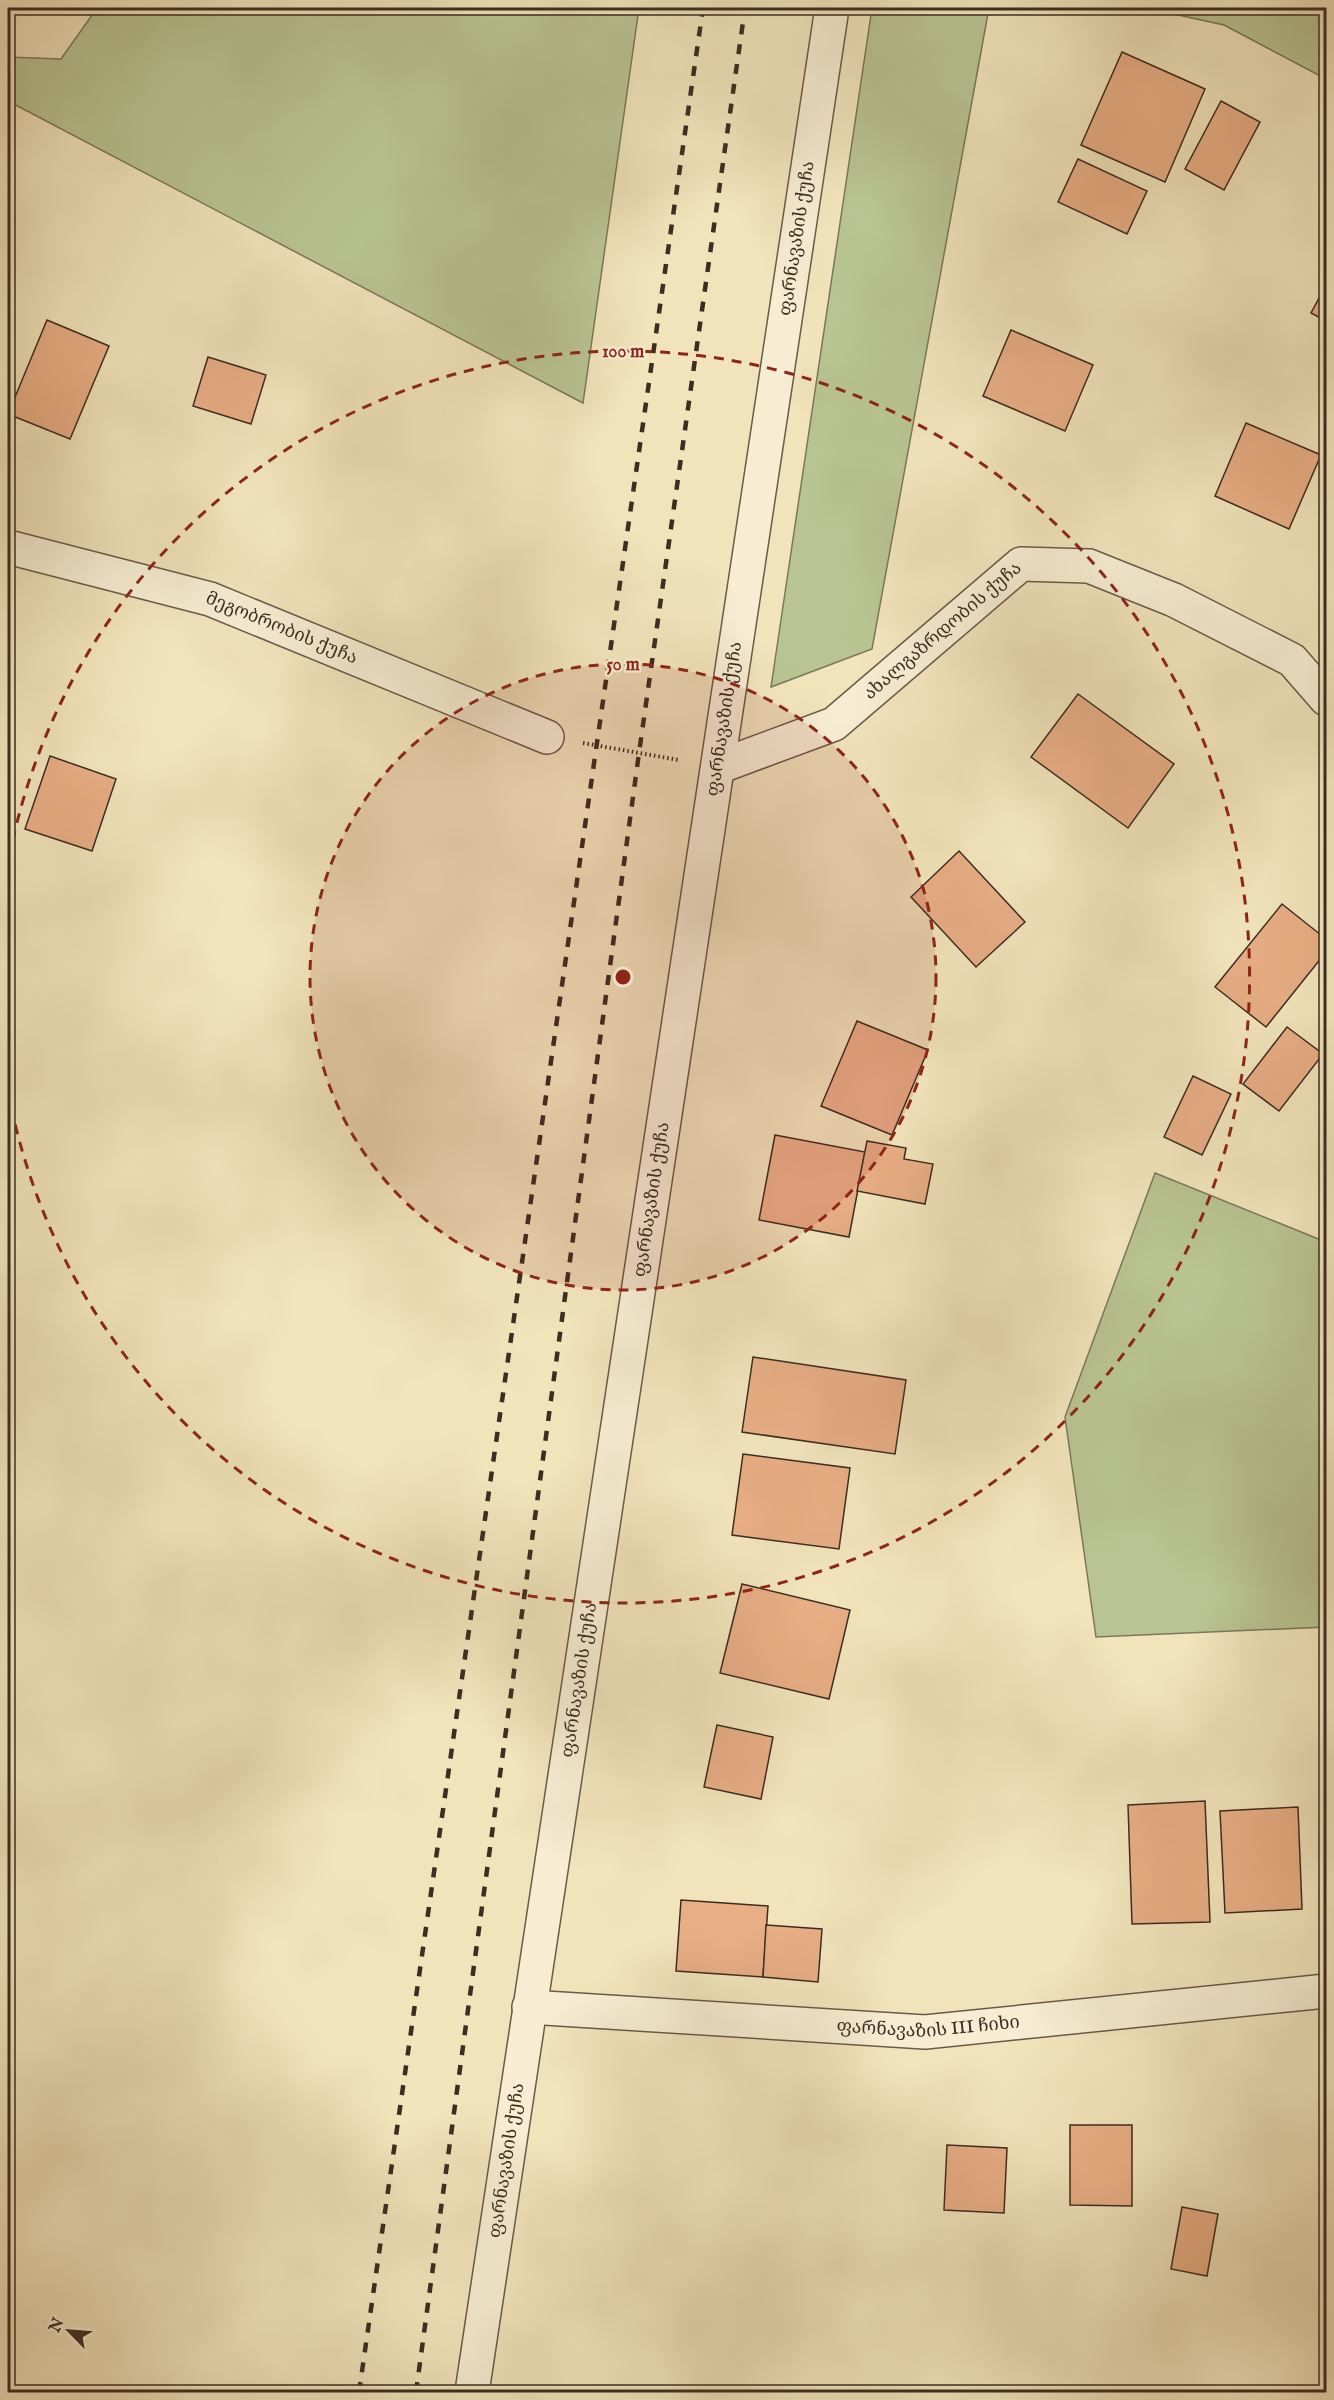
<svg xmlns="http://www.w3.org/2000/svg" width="1334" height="2400" font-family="'IM FELL English','Noto Serif Georgian',serif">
<rect width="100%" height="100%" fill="#f1e4bb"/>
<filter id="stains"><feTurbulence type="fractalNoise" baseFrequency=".00333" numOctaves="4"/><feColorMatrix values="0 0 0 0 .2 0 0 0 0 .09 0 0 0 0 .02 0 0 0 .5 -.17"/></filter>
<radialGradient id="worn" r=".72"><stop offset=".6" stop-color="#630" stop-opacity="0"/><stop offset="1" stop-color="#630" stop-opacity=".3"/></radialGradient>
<g fill="#b8c491" stroke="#7a785a" stroke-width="1.5">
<path d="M97,8H639L583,403L8,101V57L61,59Z"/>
<path d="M872,8H989L872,649L771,687Z"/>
<path d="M1146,8H1326V79L1224,25Z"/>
<path d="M1155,1173L1326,1242V1627L1096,1637L1065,1417Z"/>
</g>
<g fill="#e8ae85" stroke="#3d2c22" stroke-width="1.5">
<path d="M1122,52L1205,89L1165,182L1081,145Z"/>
<path d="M1221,101L1260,122L1224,190L1185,169Z"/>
<path d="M1078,159L1147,191L1127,234L1058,202Z"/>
<path d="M1326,285V321L1311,313Z"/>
<path d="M47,320L109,346L70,439L8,414Z"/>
<path d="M1011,330L1093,365L1065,431L983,396Z"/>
<path d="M208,357L266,375L251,424L193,406Z"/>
<path d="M1246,423L1321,455L1289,529L1215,496Z"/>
<path d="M1078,694L1174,764L1128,828L1031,757Z"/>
<path d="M50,756L116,779L92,851L25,829Z"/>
<path d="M959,851L1025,922L976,967L911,897Z"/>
<path d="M1282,904L1326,939V952L1266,1027L1215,987Z"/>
<path d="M857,1021L928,1050L892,1135L821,1106Z"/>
<path d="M1287,1027L1323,1054L1279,1111L1243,1084Z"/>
<path d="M1193,1076L1231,1094L1202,1155L1164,1137Z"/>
<path d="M775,1135L865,1152L849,1237L759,1220Z"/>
<path d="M867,1141L906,1148L904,1159L933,1164L925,1204L857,1191Z"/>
<path d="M753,1357L906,1380L895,1454L742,1432Z"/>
<path d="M743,1454L850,1468L839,1549L732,1535Z"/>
<path d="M742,1584L850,1610L829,1699L720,1673Z"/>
<path d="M717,1725L773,1737L761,1799L704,1787Z"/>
<path d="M1205,1801L1210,1922L1132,1924L1128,1805Z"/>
<path d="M1298,1807L1302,1909L1225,1913L1220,1811Z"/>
<path d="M1323,1824H1326V1893H1325Z"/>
<path d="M681,1900L768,1906L763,1977L676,1971Z"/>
<path d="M766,1925L822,1929L818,1982L763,1977Z"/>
<path d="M1070,2125H1132V2206L1070,2205Z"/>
<path d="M947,2145L1007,2148L1004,2213L944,2210Z"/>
<path d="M1182,2207L1218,2214L1207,2276L1171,2269Z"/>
</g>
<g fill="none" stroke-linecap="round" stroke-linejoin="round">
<defs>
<g id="street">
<path id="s1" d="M8,547L210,599L547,737"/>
<path id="s2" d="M718,767L834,724L1021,564L1089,566L1174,600L1292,660L1326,699"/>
<path id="s3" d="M529,2007L925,2032L1326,1991"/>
<path id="s4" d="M472,2392L832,8"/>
</g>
</defs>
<use href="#street" stroke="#6a5a48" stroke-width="36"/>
<path stroke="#3d2c22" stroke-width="4" stroke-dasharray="1.5 3" stroke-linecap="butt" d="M583,743L679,760"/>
<use href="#street" stroke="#f6edd3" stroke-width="33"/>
<g stroke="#3d2c22" stroke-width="4.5" stroke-dasharray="10 10" stroke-linecap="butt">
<path d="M359,2392L703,8"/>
<path d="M416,2392L639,753L745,8"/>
</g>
</g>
<circle cx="623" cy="977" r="313" fill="#8f2418" fill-opacity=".12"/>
<g fill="none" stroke="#8f2418" stroke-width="3" stroke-dasharray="10 8">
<circle cx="623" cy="977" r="313"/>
<path d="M9 858A626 626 0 1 1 9 1096"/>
</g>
<g text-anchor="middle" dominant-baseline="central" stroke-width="4.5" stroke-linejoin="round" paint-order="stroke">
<g font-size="18" fill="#3d2c22" stroke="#f6edd3">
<text stroke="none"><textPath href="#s4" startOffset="2178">ფარნავაზის ქუჩა</textPath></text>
<text stroke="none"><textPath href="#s1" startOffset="286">მეგობრობის ქუჩა</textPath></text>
<text stroke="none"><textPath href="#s2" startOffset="267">ახალგაზრდობის ქუჩა</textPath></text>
<text stroke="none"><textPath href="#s4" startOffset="1692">ფარნავაზის ქუჩა</textPath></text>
<text stroke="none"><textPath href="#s4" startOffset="1206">ფარნავაზის ქუჩა</textPath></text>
<text stroke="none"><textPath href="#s4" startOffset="720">ფარნავაზის ქუჩა</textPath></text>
<text stroke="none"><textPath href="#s3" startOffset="400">ფარნავაზის III ჩიხი</textPath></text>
<text stroke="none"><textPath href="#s4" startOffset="234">ფარნავაზის ქუჩა</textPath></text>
</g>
</g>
<circle cx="623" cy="977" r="9" fill="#8f2418" stroke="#f6edd3" stroke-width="3"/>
<g font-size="18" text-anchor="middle" font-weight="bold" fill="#8f2418" stroke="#f6edd3" stroke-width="4.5" stroke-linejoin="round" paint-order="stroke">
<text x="623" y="357">100 m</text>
<text x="623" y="670">50 m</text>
</g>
<rect width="1334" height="2400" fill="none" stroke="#f1e4bb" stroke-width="30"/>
<rect x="9" y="9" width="1316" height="2382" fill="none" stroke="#3d2c22" stroke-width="3"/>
<rect x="15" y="15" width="1304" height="2370" fill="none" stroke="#3d2c22" stroke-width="1.5"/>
<g transform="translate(69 2331) rotate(295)" stroke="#f6edd3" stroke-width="4.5" paint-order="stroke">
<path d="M0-4.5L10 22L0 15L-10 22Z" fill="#3d2c22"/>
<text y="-9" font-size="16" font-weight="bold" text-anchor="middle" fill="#3d2c22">N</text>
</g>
<rect width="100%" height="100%" filter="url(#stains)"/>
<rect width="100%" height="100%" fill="url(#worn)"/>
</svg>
